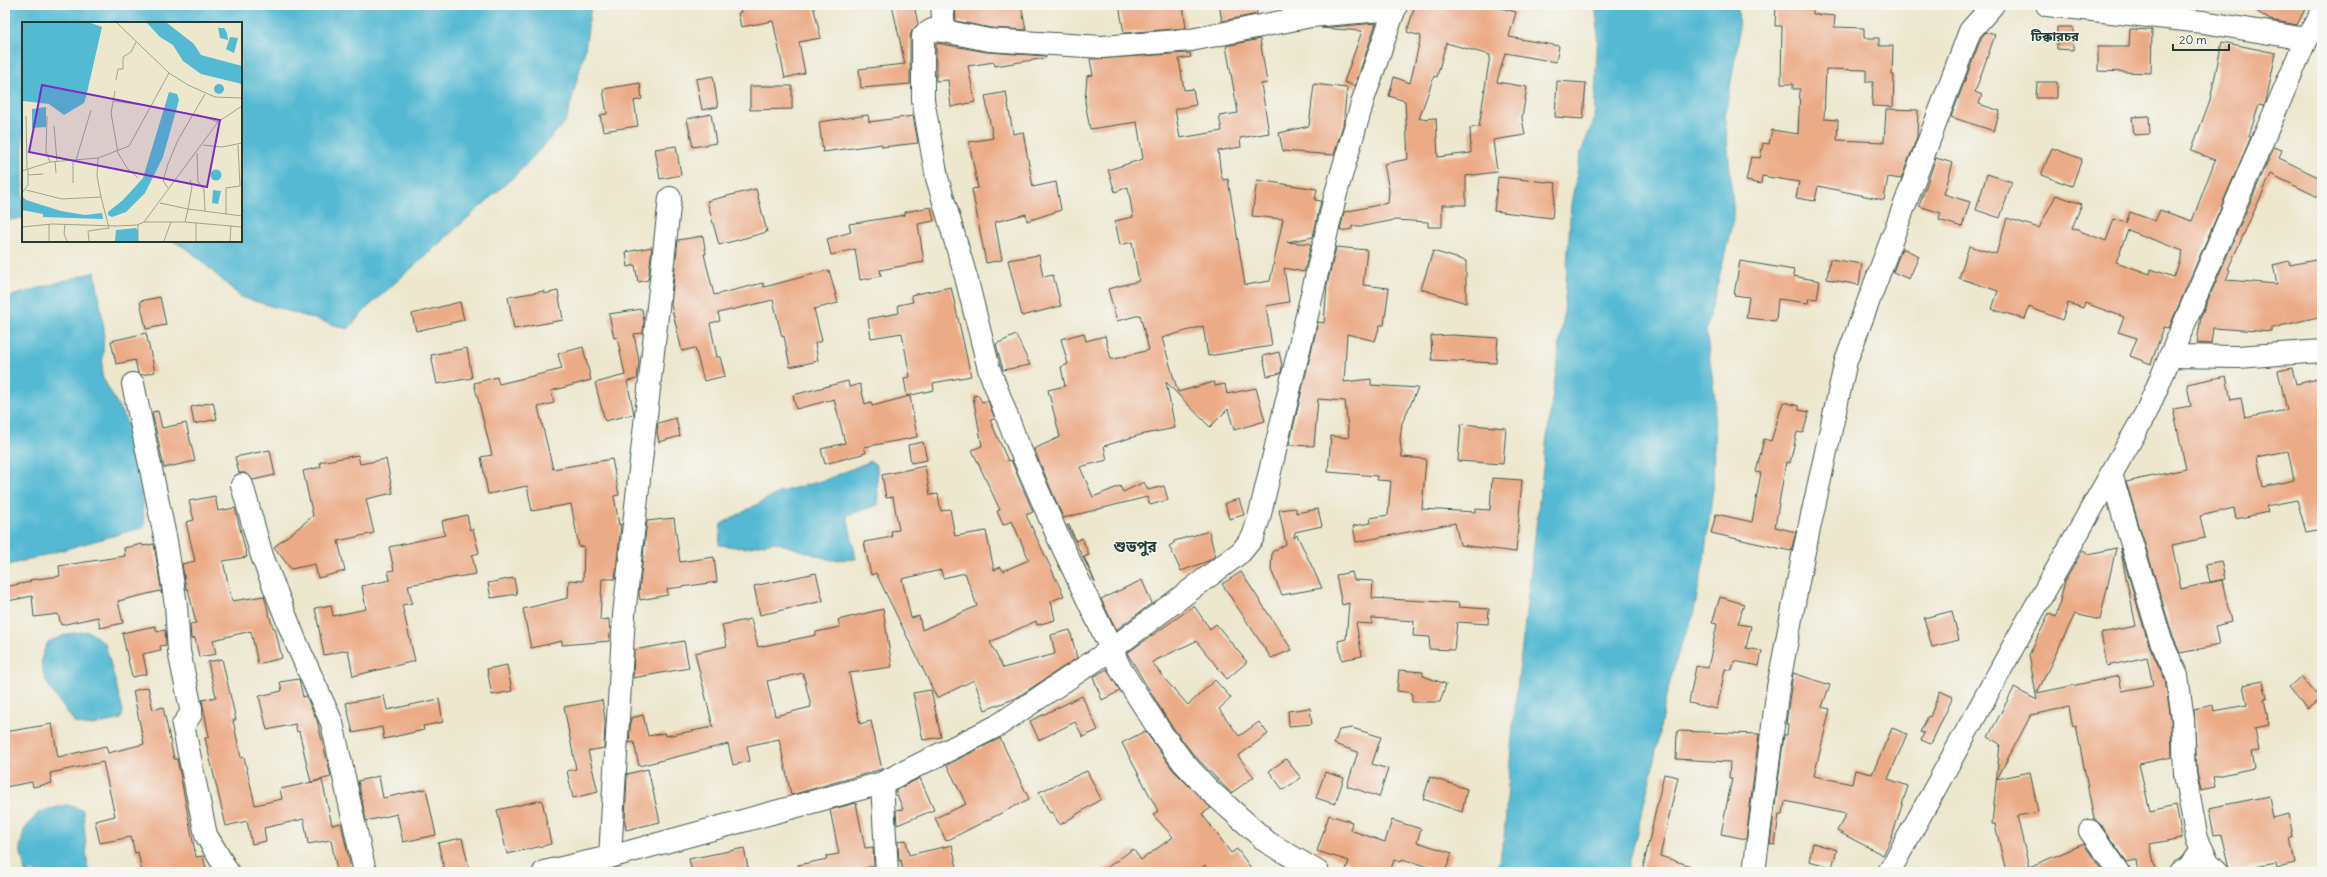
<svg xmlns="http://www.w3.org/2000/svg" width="2327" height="877" font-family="Delius,'Noto Sans Bengali',sans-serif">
<rect width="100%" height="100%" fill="#f6f6f2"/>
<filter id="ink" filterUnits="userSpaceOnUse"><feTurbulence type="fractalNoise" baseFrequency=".025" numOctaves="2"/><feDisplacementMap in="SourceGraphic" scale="8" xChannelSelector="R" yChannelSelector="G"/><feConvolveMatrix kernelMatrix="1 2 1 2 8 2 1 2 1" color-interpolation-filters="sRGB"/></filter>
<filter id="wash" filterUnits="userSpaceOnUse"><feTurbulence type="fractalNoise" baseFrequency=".012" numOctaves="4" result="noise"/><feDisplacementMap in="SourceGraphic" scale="16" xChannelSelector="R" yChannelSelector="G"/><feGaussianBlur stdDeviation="0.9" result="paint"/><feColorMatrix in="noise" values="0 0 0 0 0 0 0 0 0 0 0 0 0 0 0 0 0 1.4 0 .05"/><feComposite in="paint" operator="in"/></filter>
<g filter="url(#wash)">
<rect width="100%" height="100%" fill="#ede7ce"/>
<g fill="#54b9d3" stroke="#3a7b84">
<path d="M5,5H591L585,50L566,121L519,172L367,308L348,329L241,297L189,250L173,241H241V23H23V218L5,221Z"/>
<path d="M1595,5H1738L1739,36L1725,115L1734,217L1706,330L1715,399L1713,488L1704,559L1693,616L1679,650L1666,696L1652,771L1627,872H1497L1504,837L1513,724L1544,459L1564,313L1571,204L1581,152L1594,120L1598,28Z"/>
<path d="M95,272L104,329L102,376L131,430L139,470L145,527L5,566V298Z"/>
<path d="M871,461L877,466L878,505L847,515L856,559L831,560L775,542L744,548L719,545L721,524L780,492L825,480Z"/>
<path d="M88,631L105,643L123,711L121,719L89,726L75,723C63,705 38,680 42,657C43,652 46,646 48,642L68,634Z"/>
<path d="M67,805L83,810L88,872H25L20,848L24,830L39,812Z"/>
</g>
<g id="blocks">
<g fill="#ecab87" fill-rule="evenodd">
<path d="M739,5H813L821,38L799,42L805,73L785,78L773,21L741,27L738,13L741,12Z"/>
<path d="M892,5H914L918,24L912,30L910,36V84L861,88L859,69L905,64Z"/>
<path d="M955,5H1021L1026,30L991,28L956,21Z"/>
<path d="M1119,5H1183L1186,28L1124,33Z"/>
<path d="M1219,5H1256L1257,14L1222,21Z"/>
<path d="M1415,5H1490L1516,12L1509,37L1559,46L1556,62L1505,53L1497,82L1527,87L1522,118L1525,135L1493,140L1497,172L1466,176V205H1442V227H1428V222L1395,220L1364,226H1352V229L1340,231L1344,212L1388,203L1389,190L1384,164L1408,159L1405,101L1389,96L1394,77L1410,83L1421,36L1407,32ZM1446,43L1490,55L1479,127L1470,128L1471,153L1438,157L1436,118L1419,119L1434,76L1437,77Z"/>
<path d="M1776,5H1795V8L1813,9V14L1835,16L1834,27L1864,28V38H1879V46H1893L1892,75H1894L1893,107L1872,106L1873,82H1866V70L1826,69L1824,119L1838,120L1837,140L1884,142L1886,109L1918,110L1917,137L1901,179L1888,177L1884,200L1818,186L1815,201L1796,198L1799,182L1762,176L1761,184L1746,181L1751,157L1760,158L1763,143L1769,144L1772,130L1798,134L1800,89H1793V84H1781L1782,26H1775Z"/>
<path d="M2247,5H2307L2297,25L2270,20Z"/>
<path d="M1376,23L1355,86L1344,82L1362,31L1321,28Z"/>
<path d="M2057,27H2073V50L2057,49Z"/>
<path d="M2130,29L2152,30L2151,73L2098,71V47H2129Z"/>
<path d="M1986,32L1995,35L1975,92L1982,95L1979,104L2000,111L1994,131L1951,117L1981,38Z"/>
<path d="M1260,39L1267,83L1261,84L1269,133L1240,138L1241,147L1218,151L1221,175L1223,180L1228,179L1245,285L1270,281L1283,219L1252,216L1257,180L1317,189L1315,200L1321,201L1313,237L1287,242L1311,244L1304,272L1284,268L1289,302L1266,306L1272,346L1208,356L1203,326L1162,338L1178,392L1214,382L1215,386L1225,384L1227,394L1256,388L1265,421L1234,430L1228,409L1210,427L1166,382L1175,428L1140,435L1104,446L1107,460L1080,467L1093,497L1120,486L1123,492L1144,482L1148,490L1164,486L1168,500L1150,505L1147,497L1063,518L1034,449L1060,437L1048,390L1065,386L1061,367L1068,364L1061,339L1084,333L1086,341L1105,336L1111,359H1114L1149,350L1140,315L1117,321L1108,289L1139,281L1132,242L1120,245L1115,221L1133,217L1128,187L1115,192L1108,170L1143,159L1137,122L1090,129L1085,102L1087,76L1093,75L1090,59L1190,53L1191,57L1179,59L1184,90L1193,89L1196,105L1175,109L1180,138L1222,131L1219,116L1238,113L1226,46Z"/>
<path d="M2222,42L2276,53L2266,101L2264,106L2259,105L2249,136L2251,137L2169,328L2164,327L2151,364L2130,356L2137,338L2118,332L2124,317L2085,303L2083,308L2068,303L2062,320L2029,307L2025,319L1992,309L1998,291L1959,278L1969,246L1996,254L2007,218L2039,228L2056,195L2082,204L2072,228L2106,241L2114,219L2126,223L2130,212L2155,221L2160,210L2192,221L2215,160L2191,151L2210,100ZM2128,230L2183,251L2174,277L2151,269L2150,274L2116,262Z"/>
<path d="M936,43L987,52L1045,56L1046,58L995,66L994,62L968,66L975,102L951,107L948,80L936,81Z"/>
<path d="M713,76L718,107L702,110L696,79Z"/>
<path d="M1557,81L1586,83L1583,119L1555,117Z"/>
<path d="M2037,82H2057V98H2036Z"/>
<path d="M640,83L642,99L634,101L638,126L603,131L600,115L607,114L603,89Z"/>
<path d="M1314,84L1347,88L1343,125L1334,155L1283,151L1279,133L1309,126Z"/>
<path d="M750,86H792V109L750,110Z"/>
<path d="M1006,92L1013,134L1023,132L1033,187L1056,182L1061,210L1027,221L1026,214L995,222L1002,260L986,263L972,189L978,188L969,142L993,138L985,96Z"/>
<path d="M711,114L716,143L693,147L687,119Z"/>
<path d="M868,115L869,122L913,116L918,143L882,147V144L823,152L819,122Z"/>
<path d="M2149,116L2150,134L2134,135L2132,117Z"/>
<path d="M676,146L681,175L660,179L655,149Z"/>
<path d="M2274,147L2282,150L2279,158L2322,179V199L2271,174L2228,269L2230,270L2226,280L2277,284L2273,265L2289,261L2290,265L2320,259L2322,272V316L2272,328V332L2213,328L2211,344L2197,343L2201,316Z"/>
<path d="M2052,148L2082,159L2072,186L2041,175Z"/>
<path d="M1936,158L1953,163L1944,194L1970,202L1962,227L1939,220L1941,213L1919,206Z"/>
<path d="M1987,174L2012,182L2000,218L1976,210Z"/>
<path d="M1498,177L1556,183L1552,218L1494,211Z"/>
<path d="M756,189L767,232L719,245L707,201Z"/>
<path d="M931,207L934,221L918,224L924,262L880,270L881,276L860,280L855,249L831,255L827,239L851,232L849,224L905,215V212Z"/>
<path d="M703,236L706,254H704L714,295L763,283L764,287L829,270L838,303L814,309L822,341L815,343L818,361L790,367L784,336L782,337L773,300L718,313L720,321L710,323L717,357H720L725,376L704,381L695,348L682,351L671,305L678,240Z"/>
<path d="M652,247L648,280L638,282L635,265L628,267L626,252Z"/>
<path d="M1336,247L1367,250L1363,285L1389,288L1384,325H1380L1375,341L1347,334L1344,382L1371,379V385L1418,388L1402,423L1400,440L1402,457L1426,459L1422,509L1475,512V509L1490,510L1492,478L1522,480L1516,552L1460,545L1455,523L1356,542L1353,526L1371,523L1370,518L1388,515L1391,481L1377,480V476L1328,472L1331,436L1349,438L1345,401L1318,399L1314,446L1289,445L1318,322L1324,323L1327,285Z"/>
<path d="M1902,248L1919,256L1909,279L1893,272Z"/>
<path d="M1433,251L1466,261V303L1421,289Z"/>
<path d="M1039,255L1043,277L1053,275L1061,306L1022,316L1008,260Z"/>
<path d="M1830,259L1862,264L1859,285L1827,279Z"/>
<path d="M1740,261L1794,270L1793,276L1820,281L1817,299L1809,298L1808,303L1778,299L1776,321L1746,318L1749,297L1734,295Z"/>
<path d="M951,287L971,376L933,383L934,390L907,396L904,378L910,377L902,333L871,338L868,319L899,313L898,305L913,302L911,295Z"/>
<path d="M544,291V294L558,291L563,320L514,329L508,297Z"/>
<path d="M160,297L166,325L146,329L140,301Z"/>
<path d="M460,302L464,320L416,331L412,314Z"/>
<path d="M642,309L644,321L643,333L634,334L639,361L637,379L627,381L634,414L605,421L595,383L625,375L617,337L614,338L609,314Z"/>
<path d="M146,333L155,372L142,375L138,373L135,360L116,364L111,341Z"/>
<path d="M1016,335L1030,365L1003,370L996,344Z"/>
<path d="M1453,335L1498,338L1496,363L1432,360L1431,336Z"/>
<path d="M583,347L591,380L551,391L554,403L538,407L553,469L612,459L619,495L614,496L619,525L621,524L615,579H602L600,620L609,619L610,641L562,645V641L531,648L523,609L568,598L569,580L583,581L584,546L579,547L571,504L532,511L527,486L488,494L481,457L492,455L474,383L497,377L499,384L562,369L558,354Z"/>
<path d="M467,348L472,378L437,384L431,355Z"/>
<path d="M1279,352L1282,366L1281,373L1267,376L1263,356Z"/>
<path d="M2292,368L2296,384L2322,378V529L2306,532L2297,500L2266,506L2268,512L2236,519L2234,508L2200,516L2205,538L2172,545L2181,589L2222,580L2231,622L2215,626L2219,645L2180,653L2173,637L2126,482L2186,469L2173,409L2191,406L2187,384L2226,376L2231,400L2241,398L2245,418L2287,410L2278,371ZM2288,451L2294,480L2263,487L2257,457Z"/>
<path d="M848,381L849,387L860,384L865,404L871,402L872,406L910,396L917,437L864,447L866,453L825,464L821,449L845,443L834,399L796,409L793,395Z"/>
<path d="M978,395L982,402L988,401L995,419L990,420L1008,461L1011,460L1033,512L1026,515L1064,596L1051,601L1055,620L1037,625L1036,621L990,642L1003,668L1055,654L1051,635L1070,630L1077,658L1016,698L985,710L974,680L937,698L876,573L871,575L864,542L892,537L891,531L899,530L893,497L886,498L882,475L925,466L930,495L938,494L941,511L950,509L955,536L986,531L994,570L1001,567L1003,571L1029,560L1012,521L1003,525L997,511L1000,510L972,450L982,446L973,396ZM941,570L943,578L965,573L977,606L922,630L919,616L911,618L902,579Z"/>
<path d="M213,402L217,419L194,424L191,407Z"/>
<path d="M1783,402L1799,406V410L1809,412L1803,433L1797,432L1790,463L1786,462L1775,527L1796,532L1791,551L1711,533L1716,514L1752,522L1761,473L1756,472L1764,439L1771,441Z"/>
<path d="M158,411L162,428L186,423L195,461L164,468L152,412Z"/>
<path d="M676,418L680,436L659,442L657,432L658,423Z"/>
<path d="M1461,424L1506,428L1503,464L1458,461Z"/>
<path d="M923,442L927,460L911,463L908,445Z"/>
<path d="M270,450L275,475L253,480L245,473H239L235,457Z"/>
<path d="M358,455L360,464L386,459L393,493L366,499L374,533L338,541L345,571L318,578L315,564L291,569L274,547L313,516L303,471L321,467L320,462Z"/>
<path d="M215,496L218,511L235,508L247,557L223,561L232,601L264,596L273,628H275L282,658L258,664L251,631L213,640L216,654L199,657L195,638L191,639L190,624L196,623L188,589H186L182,564L195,561L186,522L194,520L189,501Z"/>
<path d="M1239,499L1244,515L1229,519L1225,503Z"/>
<path d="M1296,508V513L1318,509L1322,526L1295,532L1294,538L1297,535L1322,588L1282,595L1271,570L1272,552L1286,544L1279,510Z"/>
<path d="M467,515L470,530L473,529L479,553L472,555L476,574L408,585L412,603L402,605L415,661L353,676L348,650L324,655L315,608L331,605L333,616L366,609L362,586L390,580L388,571L394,570L389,547L445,535L442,521Z"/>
<path d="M674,518L680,562L714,557L717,582L667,589L668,595L640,600L639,592L647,521Z"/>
<path d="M1067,525H1069L1076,541L1082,538L1089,555L1084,557L1095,582Z"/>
<path d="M1209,531L1215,556L1208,561L1181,571L1169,546L1174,543V541Z"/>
<path d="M142,544L143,546L154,544L162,594L160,591L118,601L123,623L100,628L98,617L61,625L58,614L34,617L32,596L8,601L5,587L30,582V580L60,576L59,566L125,556L124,548Z"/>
<path d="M2116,548L2100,620L2075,614L2037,693L2119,676L2122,691L2153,685L2147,657L2107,666L2101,633L2136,626L2120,548L2149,645L2165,680L2171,720L2172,757L2139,764L2150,811L2176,805L2182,838L2150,844L2156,872H2139L2137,860L2127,862L2100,824L2094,819L2076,726L2073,727L2069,707L2031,715L1997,779L2030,772L2038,812L2017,816L2029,867L2084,844L2103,872H2006L1995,824H1992L2000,744L1988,737L2014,688L2037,700L2029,655L2049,614L2056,617L2065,581L2083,550L2089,554Z"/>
<path d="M2221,561L2225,579L2210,582L2206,564Z"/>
<path d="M1241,572L1292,650L1271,658L1222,584Z"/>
<path d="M1352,572L1354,580L1373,581L1372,598L1459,603L1458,607L1489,609L1488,624L1457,622L1454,650L1429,649L1430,637L1413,636L1414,621L1372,618V624L1356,623L1362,656L1342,660L1338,641L1346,639L1349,603L1342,605L1336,575Z"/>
<path d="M816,573L823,601L760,615L754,586Z"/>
<path d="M514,578L517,594L491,598L488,583Z"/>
<path d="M1142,580L1152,603L1116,630L1101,599Z"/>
<path d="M1720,597L1744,604L1738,624L1751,626L1746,648L1762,651L1759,666L1734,661L1732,670L1725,669L1717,709L1689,703L1696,666L1708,668L1717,624L1712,623Z"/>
<path d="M1194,606L1210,629L1216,624L1247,662L1227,679L1196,641L1152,662L1163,677L1188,705L1215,680L1231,698L1219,709L1239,736L1259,722L1268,734L1238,756L1254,777L1231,793L1193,754L1170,724L1127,653Z"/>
<path d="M883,609L892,667L849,673L860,724L871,721L882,769L791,795L779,739L747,746L750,761L733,765L728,744L639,766L634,742L629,743L631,718L643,715L648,736L665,733L666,736L713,727L695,653L727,646L722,625L751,619L758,647L816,635V632L840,627L838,620ZM803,673L811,707L775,716L767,681Z"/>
<path d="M1952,611L1959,640L1932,647L1924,618Z"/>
<path d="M155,626L157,632L165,630L166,645L160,646L161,650L143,654L147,674L132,677L122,633Z"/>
<path d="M684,641L689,668L633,678L634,650Z"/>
<path d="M222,659L236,720H233L241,758L244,757L255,805L282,799L280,789L322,780L332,825L341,823L351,869L337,871L331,840L308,844L304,819L264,828L266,841L252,844L247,821L226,826L205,738L209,737L202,700L216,697L208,662Z"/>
<path d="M507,665L512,691L492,695L487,669Z"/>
<path d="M1107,669L1120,691L1102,700L1093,677Z"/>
<path d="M1399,670L1423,672V676L1446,684L1440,702H1412V693L1397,691Z"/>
<path d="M1793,673L1830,685L1822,707L1830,709L1814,776L1852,784L1855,770L1872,774L1892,728L1907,734L1888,779L1908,786L1892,837L1883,855L1837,831L1846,814L1785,801L1783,814H1779L1775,845L1770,844L1784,735H1787L1788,724H1786Z"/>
<path d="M2301,676L2320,699L2307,709L2289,687Z"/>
<path d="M299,679L303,697L306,696L317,720L331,777L311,782L299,731L297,732L295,724L267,730L259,696L282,691L280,682Z"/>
<path d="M2263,681L2267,699H2264L2269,725L2255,728L2259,751L2251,752L2254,768L2213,777L2215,787L2201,790L2197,773L2194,709L2213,705L2214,711L2247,705L2243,685Z"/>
<path d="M148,687L153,710L163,707L174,759H177L180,774L196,857L203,856L207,872H142L138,852L135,853L131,837L100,843L95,821L115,816L103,762L50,773L52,783L33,787L32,782L5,787V732L52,724L58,757L106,746L108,753L144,744L133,691Z"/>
<path d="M931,690L941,737L923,740L913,693Z"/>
<path d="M1940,691L1953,697L1931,744L1921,740L1924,733L1920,732L1928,716L1930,717Z"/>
<path d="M384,696L387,710L439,699L443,722L423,726L424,730L384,739L382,727L353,733L346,703Z"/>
<path d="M1082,696L1098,730L1083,737L1075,722L1039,740L1030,721Z"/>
<path d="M602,700L605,720L604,748L588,751L598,792L573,798L567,771L576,769L564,707Z"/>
<path d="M1310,708L1312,724L1289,726L1288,711Z"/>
<path d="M1352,728L1381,737L1372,764L1388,769L1379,797L1347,786L1358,752L1334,744L1339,730Z"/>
<path d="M1145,731L1174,771L1211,808L1202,814L1231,853L1237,849L1254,872H1210L1205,865L1196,872H1101L1133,849L1141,860L1173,837L1153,815L1158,811L1122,743Z"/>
<path d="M1677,731L1759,734L1746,839L1721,834L1732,778H1729L1730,762L1676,759Z"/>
<path d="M1000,738L1029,799L946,841L935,818L966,804L947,765Z"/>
<path d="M1286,759L1301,778L1283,790L1269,771Z"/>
<path d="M648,769L660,822L626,830L625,821L627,774Z"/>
<path d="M1087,771L1101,799L1060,825L1052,812L1050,813L1039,792Z"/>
<path d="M1325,772L1344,778L1335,804L1316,798Z"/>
<path d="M1664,774L1678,777L1660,856L1700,869L1699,872H1642Z"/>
<path d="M379,776L383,798L426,789L436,835L403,842L397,814L366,821L358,781Z"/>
<path d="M1430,777L1467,789L1462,812L1423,799Z"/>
<path d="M920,778L934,810L897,825L896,810L903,809L895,790Z"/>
<path d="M2269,796L2273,818L2289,814L2293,838H2290L2295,864L2277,868L2276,863L2230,872L2221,835L2214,836L2209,808Z"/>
<path d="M542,800L551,844L507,854L497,810Z"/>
<path d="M856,803L865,848L873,847L874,866L844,872H799L798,865L827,859L826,856L839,854L830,810Z"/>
<path d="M1329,815L1352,822L1350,830L1385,842L1392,820L1421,829L1417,842L1452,853L1445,872L1402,859L1401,862L1394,860L1390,872H1345L1349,861L1317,851Z"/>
<path d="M462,838L470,872H445L438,843Z"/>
<path d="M906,840L909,855L952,845L958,872H903L901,860L899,861L898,841Z"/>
<path d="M1813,843L1837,850L1832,867L1809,861Z"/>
<path d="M744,848L749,872H692L689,859Z"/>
</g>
</g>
</g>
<g filter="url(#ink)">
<use href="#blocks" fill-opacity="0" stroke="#3e564b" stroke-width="1"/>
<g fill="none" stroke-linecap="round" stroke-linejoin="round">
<defs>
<g id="minor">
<path d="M942,5L944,31L932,30L923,36V100L937,178L966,277L989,369L1014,435L1058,537L1121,670L1160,731L1183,762L1209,790L1267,842L1318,872"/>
<path d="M2047,5L2203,22L2306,39"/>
<path d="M944,31L989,40L1102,47L1191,40L1311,16L1395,9"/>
<path d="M2170,356L2238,357L2322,351"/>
<path d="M133,384L166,541L176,605L179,651L191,709V714L183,725L206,835L228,872"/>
<path d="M2111,474L2161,641L2177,676L2183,719L2185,774L2197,839L2208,862L2218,872"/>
<path d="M242,485L262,556L295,640L332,723L365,872"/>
<path d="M882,783L887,872"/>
<path d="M2090,831L2119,872"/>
<path d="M610,857L624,615L670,198"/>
<path d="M544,872L610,857L882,783L997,726L1112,649L1241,552L1253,537L1259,518L1336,193L1364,97L1396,5"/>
<path d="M1754,872L1778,687L1803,556L1846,361L1970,31L1993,5"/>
<path d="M2180,872L2190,867L2202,850"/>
</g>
<path id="tertiary" d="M1889,872L2024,627L2146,413L2306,39L2322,13"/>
</defs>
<use href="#minor" stroke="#3e564b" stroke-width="24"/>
<use href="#tertiary" stroke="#3e564b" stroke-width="24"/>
<use href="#minor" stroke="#fff" stroke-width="22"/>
<use href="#tertiary" stroke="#fff" stroke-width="22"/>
</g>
</g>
<g text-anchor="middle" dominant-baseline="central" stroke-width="3" stroke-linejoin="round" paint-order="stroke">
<g font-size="13" font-weight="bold" fill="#1f3d34" stroke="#f6f6f2">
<text x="2055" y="36">টিক্কারচর</text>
</g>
<g font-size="15" font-weight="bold" fill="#1f3d34" stroke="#f6f6f2">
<text x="1135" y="546">শুভপুর</text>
</g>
</g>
<g transform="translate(22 22)">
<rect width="220" height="220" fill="#ede7ce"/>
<path d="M0,1H69L80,5L64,75L62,81L42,93L27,82L1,79ZM125,1H145L172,22L179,33L220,44V62L179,52L161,39L151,23L138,15ZM196,6H202L205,11L206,18L198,16ZM208,15L216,16L212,31L204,27ZM192 67a5 5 0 1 1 10 0a5 5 0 1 1-10 0ZM147,70L155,72L157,78L141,135L123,171L104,190L90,195L86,193V190L101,178L121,156ZM24,85V105L10,106V87ZM188.5 153a5.5 5.5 0 1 1 11 0a5.5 5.5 0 1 1-11 0ZM191,168L199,169L196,182L190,181ZM0,174L4,178L39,189L63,193L80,191L81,197L21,195V192L0,188ZM114,206L116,209V219H93L94,208Z" fill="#54b9d3"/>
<path fill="none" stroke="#9ba390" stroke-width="1" d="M95,1L147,51L166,63L193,75L220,76M94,58L96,47H101V35L109,30L114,20M93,69L89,91L96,131L105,146L116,156M92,79L127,84M174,92L196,100M4,94L5,147M25,94L24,130L28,140M32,104L35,139M181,123L200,125L220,121M175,131L176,160L182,167L183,189M54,138L69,88M33,139L34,151M0,149L28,140L76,136L107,124L147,51M6,153L21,152M51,161V138M146,166L141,159L146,142L156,118L183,72M4,168L40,177L79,175L75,154L76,136M0,171L6,163V147M138,181L166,187L170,165L168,158M204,192V166L218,164L216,123M122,200L196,100L220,84M163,200L220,205M174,201V219M43,202L42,212L45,219M116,203V219M0,205L30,202L95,204L115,203L122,200H163L166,187L220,194M27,219V202M67,219L66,209L87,206L79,175M142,219L149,200M208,219L209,204"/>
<path fill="#7b2cbf" fill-opacity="0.15" stroke="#7b2cbf" stroke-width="2" d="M20,63L198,98L185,165L7,130Z"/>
<rect width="220" height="220" fill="none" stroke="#1f3d34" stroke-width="2"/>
</g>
<rect width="2327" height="877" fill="none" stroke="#f6f6f2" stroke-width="20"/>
<path d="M2173 44v6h56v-6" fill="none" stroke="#1f3d34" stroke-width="2"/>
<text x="2179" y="44" font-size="12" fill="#1f3d34" stroke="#f6f6f2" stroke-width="3" paint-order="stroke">20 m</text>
</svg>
